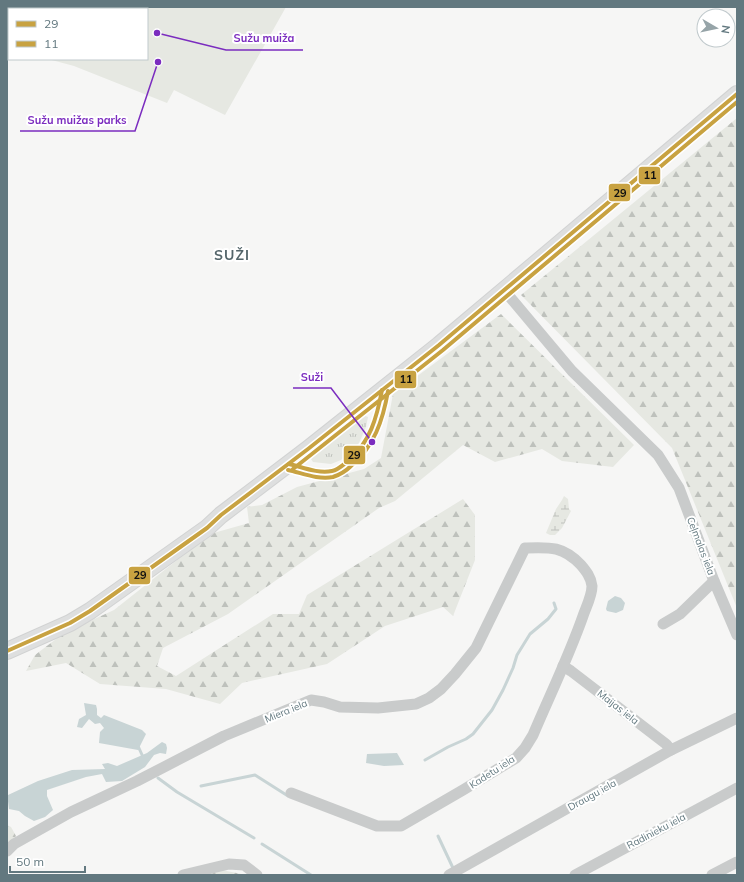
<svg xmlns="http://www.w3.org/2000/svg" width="744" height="882" font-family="Mulish,sans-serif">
<defs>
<pattern id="grass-tufts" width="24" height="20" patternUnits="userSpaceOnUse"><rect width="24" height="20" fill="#e6e8e2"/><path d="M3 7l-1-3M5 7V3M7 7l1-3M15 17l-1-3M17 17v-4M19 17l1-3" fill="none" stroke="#bec1bc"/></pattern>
<pattern id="forest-firs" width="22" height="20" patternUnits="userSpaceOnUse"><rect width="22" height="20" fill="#e6e8e2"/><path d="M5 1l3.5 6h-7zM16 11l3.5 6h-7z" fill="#bec1bc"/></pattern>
<pattern id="wetland-marsh" width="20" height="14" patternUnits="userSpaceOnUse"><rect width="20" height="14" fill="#e6e8e2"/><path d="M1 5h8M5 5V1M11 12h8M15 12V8" fill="none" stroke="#bec1bc"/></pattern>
</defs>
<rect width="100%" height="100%" fill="#f6f6f5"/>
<path fill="url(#grass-tufts)" d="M363,415L368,417L366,427L359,443L341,460L331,464L313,462L311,459L313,456Z"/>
<g fill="url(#forest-firs)">
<path d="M737,118V608L672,448L521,295Z"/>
<path d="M501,314L634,445L613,467L562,461L542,449L495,462L463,445L395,501L379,508L228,614L163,648L157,666L176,676L273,614H299L307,595L463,499L475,515V560L453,616L443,607L385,626L327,664L242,683L220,704L166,689L100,684L66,663L26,671L35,655L64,633L114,610L210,534L249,523L247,507L262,505L297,487L364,469L381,458L393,394Z"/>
<path d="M7,825L11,827L16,836L7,846Z"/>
<path d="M222,870L246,875H202Z"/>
</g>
<path fill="url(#wetland-marsh)" d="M564,496L568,499L569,509L571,511L562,528L555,535H550L546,533L556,509L562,500Z"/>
<path fill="#e6e8e2" d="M7,7H286L225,115L174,90L167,103L74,66L48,59H147V9H9V39L7,37Z"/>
<g fill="#c8d4d5">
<path d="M615,596L621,598L625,603L623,610L616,613L607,611L606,609L608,601Z"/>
<path d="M84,703L96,705L97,709V715L101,718L104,715L142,730L146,734L138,750L99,743L100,732L104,728L100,723L95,724L89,719L82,728L77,727L79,719L86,715Z"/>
<path d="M162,742L166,744L167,748L166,754L160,753L154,755L145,767L122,781L106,782L102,774L86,777L47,790V796L53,810L45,817L34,821L25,816L19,811L9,809L7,794L8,795L38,781L72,770L105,769L102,764L108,763L117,766L147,753Z"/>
<path d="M397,753L404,765L384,766L366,763L367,754Z"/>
</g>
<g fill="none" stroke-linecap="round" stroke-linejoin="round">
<g stroke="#c8d4d5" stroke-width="3">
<path d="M138,746L143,757"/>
<path d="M425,760L448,747L466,739L473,734L492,710L503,690L513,668L517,655L530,634L548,619L556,609L554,603"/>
<path d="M158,778L177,792L254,838"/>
<path d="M201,786L255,775L288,796"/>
<path d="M438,836L453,868"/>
<path d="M262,844L311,875"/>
</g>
<defs>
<path id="secondary" d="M7,651L70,623L90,611L207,528L221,515L308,449L439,345L737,94"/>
</defs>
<use href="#secondary" stroke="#d2d3d3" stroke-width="18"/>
<g stroke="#c9cbcb" stroke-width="11">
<path d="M504,290L572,371L658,455L679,488L714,581L737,635"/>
<path d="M663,624L680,614L714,581"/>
<path d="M563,666L571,671L666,744L671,750"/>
<path d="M7,851L14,844L71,812L137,781L224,736L311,700L324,702L340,707L378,708L416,704L429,698L441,689L455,674L476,648L525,548C550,547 563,546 581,565C586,571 591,577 592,586C592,596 586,607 583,616C569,656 550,695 533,735L525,748L516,758L463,790L401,826H377L291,793"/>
<path d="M183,875L229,864L244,865L257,875"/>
<path d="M449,875L671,750L737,718"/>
<path d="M575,875L737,788"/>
<path d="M712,875L737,862"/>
</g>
<use href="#secondary" stroke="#dedfdf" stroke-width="16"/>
<defs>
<g id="bus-1">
<path d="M289,464C302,467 318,474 332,471C338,470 343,465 348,461C370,443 377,417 382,390"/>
<path d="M7,651L70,623L90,611L207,528L221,515L308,449L439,345L737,94"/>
</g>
<g id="bus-2">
<path d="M293,469L443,350L737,102"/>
<path d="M288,470C302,473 318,480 333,477C339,475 346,471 351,466C374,447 383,420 388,391"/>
</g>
</defs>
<use href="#bus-1" stroke="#fff" stroke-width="7"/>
<use href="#bus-2" stroke="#fff" stroke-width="7"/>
<use href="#bus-1" stroke="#c8a241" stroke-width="4"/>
<use href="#bus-2" stroke="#c8a241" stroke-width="4"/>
</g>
<g text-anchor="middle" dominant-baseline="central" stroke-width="4" stroke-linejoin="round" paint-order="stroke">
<g font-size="10" fill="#62787f" stroke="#fff">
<text transform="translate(701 546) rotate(69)">Ceļmalas iela</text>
<text transform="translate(618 707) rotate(38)">Maijas iela</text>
<text transform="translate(286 711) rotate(-22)">Miera iela</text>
<text transform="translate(492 772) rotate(-33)">Kadetu iela</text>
<text transform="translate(592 795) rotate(-29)">Draugu iela</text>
<text transform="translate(656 831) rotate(-28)">Radinieku iela</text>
</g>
<g font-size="14" font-weight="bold" letter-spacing="1" fill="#54656a" stroke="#fff">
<text x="232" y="255">SUŽI</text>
</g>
</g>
<path fill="none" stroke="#7b2cbf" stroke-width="1.5" d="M157 33L226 50H303M158 62L135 131H20M372 442L331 388H293"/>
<g fill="#7b2cbf" stroke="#fff" stroke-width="1.5">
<circle cx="157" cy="33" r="4"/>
<circle cx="158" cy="62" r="4"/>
<circle cx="372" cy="442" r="4"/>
</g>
<g font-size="11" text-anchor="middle" font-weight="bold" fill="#7b2cbf" stroke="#fff" stroke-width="4" stroke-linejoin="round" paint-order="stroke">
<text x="264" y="42">Sužu muiža</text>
<text x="77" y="124">Sužu muižas parks</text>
<text x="312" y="381">Suži</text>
</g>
<g stroke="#fff" stroke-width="1.5">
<rect x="638" y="166" width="23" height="19" rx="4" fill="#c8a241"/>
<rect x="608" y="183" width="23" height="19" rx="4" fill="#c8a241"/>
<rect x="394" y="370" width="23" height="19" rx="4" fill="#c8a241"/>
<rect x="343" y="445" width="23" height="20" rx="4" fill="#c8a241"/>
<rect x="128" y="566" width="23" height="19" rx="4" fill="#c8a241"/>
</g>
<g font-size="11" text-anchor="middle" font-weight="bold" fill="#111">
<text x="650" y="179">11</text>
<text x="620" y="197">29</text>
<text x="406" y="383">11</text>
<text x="354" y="459">29</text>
<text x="140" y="579">29</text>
</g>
<rect width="744" height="882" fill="none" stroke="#62787f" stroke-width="16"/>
<rect x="8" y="8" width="140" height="52" fill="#ffffff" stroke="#c0c9cc"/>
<rect x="16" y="21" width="20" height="6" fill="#c8a241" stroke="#c0c9cc"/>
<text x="44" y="28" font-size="12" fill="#62787f">29</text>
<rect x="16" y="41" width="20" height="6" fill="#c8a241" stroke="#c0c9cc"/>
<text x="44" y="48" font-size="12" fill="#62787f">11</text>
<g transform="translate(716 28) rotate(99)"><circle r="19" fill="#ffffff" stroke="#c0c9cc"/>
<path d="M0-3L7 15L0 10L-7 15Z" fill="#96a4a8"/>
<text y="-6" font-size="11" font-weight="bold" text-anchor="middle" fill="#62787f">N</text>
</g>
<path d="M10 866v6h75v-6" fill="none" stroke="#62787f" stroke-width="2"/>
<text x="16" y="866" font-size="12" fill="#62787f" stroke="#ffffff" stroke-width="3" paint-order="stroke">50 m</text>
</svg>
